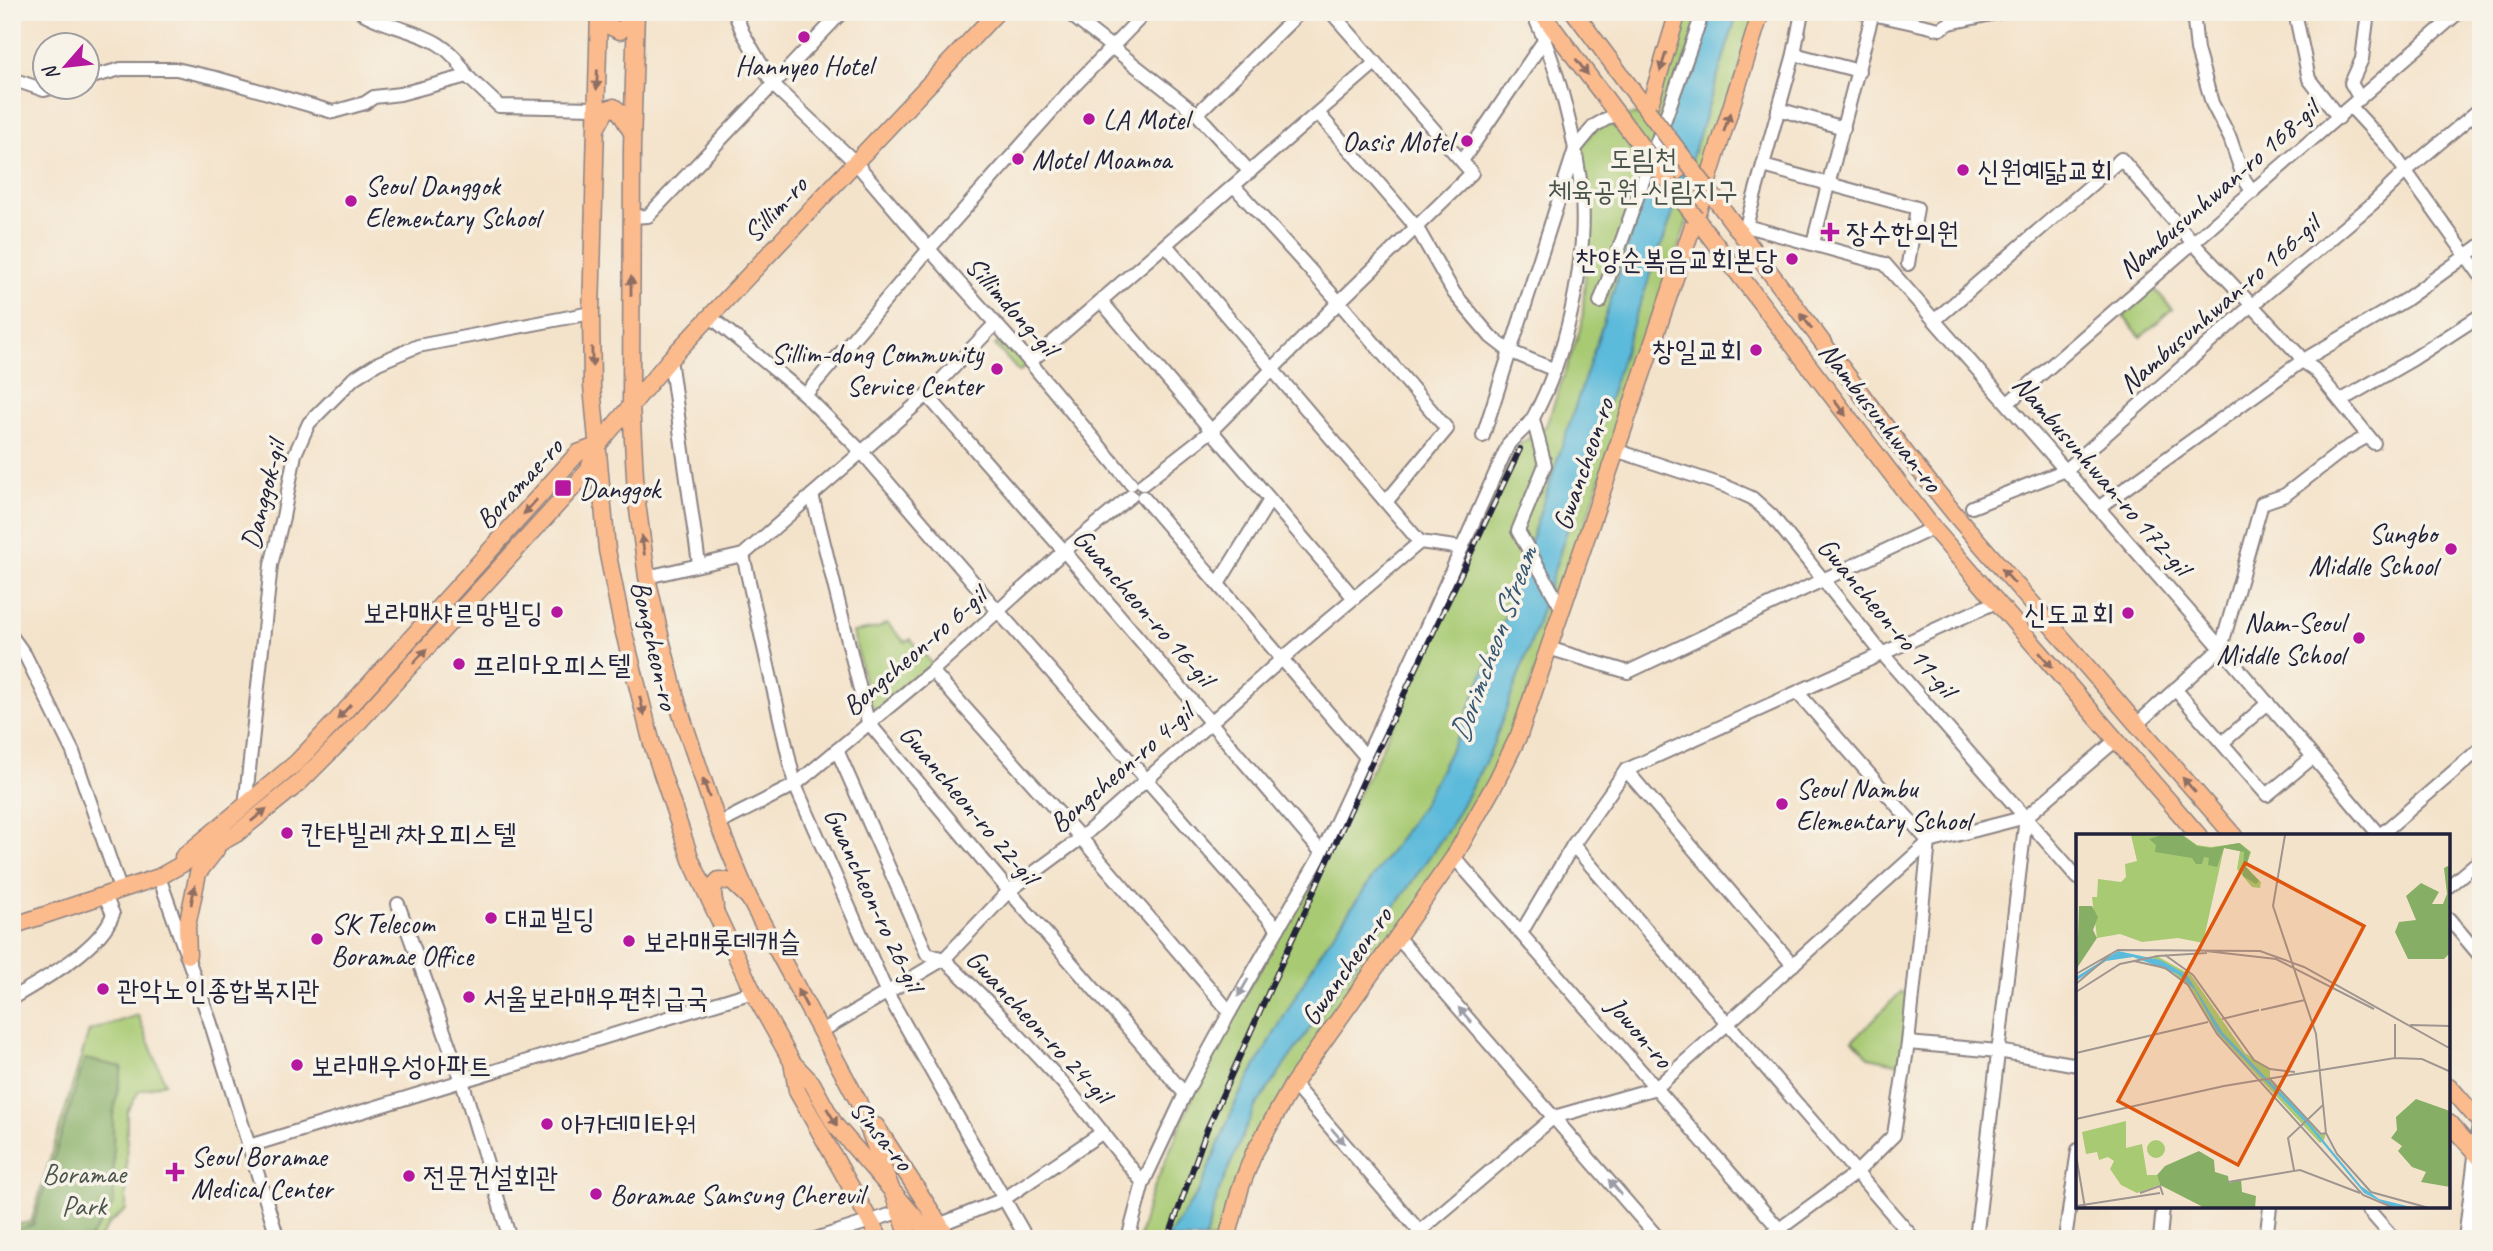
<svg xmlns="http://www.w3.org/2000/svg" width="2493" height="1251" font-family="Caveat,'Poor Story',sans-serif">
<rect width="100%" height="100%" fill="#f7f3e8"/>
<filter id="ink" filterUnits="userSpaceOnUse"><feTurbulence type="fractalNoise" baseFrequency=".0143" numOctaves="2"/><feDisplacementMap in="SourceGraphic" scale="14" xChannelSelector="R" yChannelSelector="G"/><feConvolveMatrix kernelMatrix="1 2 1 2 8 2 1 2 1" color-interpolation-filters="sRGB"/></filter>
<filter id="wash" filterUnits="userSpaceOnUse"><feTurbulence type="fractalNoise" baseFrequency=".00686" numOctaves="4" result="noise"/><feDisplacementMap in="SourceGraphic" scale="28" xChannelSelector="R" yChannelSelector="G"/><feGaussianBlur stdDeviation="1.57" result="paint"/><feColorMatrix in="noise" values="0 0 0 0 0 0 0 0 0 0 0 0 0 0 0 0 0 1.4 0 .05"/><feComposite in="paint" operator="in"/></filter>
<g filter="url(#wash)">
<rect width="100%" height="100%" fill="#f4e3cb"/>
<g fill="#a8ca73" stroke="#657657" stroke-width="2">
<path d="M1682,12H1758L1512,739L1447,861L1256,1144L1227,1239H1139L1149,1199L1191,1101L1231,1018L1309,885L1375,763L1516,447L1546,426L1582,324L1587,245L1578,151L1592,132L1617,117L1653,112Z"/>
<path d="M2155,289L2172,309L2141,337L2123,316Z"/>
<path d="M1005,337L1028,364L1019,372L995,345Z"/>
<path d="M887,623L905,642L911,639L933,665L872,717L853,632L878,628Z"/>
<path d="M1901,992L1908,994L1901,1064L1869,1057L1853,1040Z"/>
<path d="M138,1015L165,1083L139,1091L127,1112L126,1210L109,1224L99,1239H12V1225L31,1222L89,1031Z"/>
</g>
<path fill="#86ae65" stroke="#546850" stroke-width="2" d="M85,1059L122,1067L113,1115L114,1205L89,1239H12V1230L33,1225Z"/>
<path fill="#5cbada" stroke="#3f6e8a" stroke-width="2" d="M1701,12H1738L1684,183L1634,321L1532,640L1490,753L1450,827L1254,1109L1219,1191L1205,1239H1167L1201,1187L1237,1099L1319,955L1421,807L1460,732L1501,629L1606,314Z"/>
</g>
<g filter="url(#ink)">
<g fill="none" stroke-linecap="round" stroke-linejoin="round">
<defs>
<g id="minor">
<path d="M361,12C400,35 444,29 467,76"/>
<path d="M734,12L743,33L774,86L855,162L929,249L1030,362L1131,484"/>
<path d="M1067,12L1197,114L1250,172"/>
<path d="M1863,12L1940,29L1950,23L2001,12"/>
<path d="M2193,12L2197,50L2212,103L2230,138L2244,179L2253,192"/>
<path d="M2295,12L2309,79L2339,118"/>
<path d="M1794,54L1859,71"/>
<path d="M88,78L121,69H176L216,78L333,112L365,103L374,97L400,94L467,76L499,106L595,108"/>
<path d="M12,79L44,90L51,88"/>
<path d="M2360,99L2351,83L2362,59L2368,12"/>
<path d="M2351,107L2389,148L2481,276"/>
<path d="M1778,109L1844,128"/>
<path d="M1318,113L1417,228L1454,293L1491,337L1509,351L1555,370"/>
<path d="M1197,114L1300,12"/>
<path d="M1462,161L1545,39"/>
<path d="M1763,166L1917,208L1908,264"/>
<path d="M1234,186L1339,302L1447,429L1386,502"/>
<path d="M631,217L648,216L842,12"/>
<path d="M1746,226L1794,54L1802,12"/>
<path d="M1739,231L1746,226L1885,264L2221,648L2380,836"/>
<path d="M1813,243L1873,12"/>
<path d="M1166,245L1420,542L1462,548"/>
<path d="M1101,301L1354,598"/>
<path d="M1600,302L1703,12"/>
<path d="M711,317L805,395L861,451L998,611L1278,929"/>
<path d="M1935,320L2121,159L2193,243L2298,354L2302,361L2314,369L2374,443"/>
<path d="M670,359L699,564"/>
<path d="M1030,362L1375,63"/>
<path d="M805,395L929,249L1075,85L1146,12"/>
<path d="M927,395L1064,551L1322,853"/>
<path d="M2340,401L2413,359L2481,315"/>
<path d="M2008,403L2459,12"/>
<path d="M1533,419L1545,465L1518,531L1562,609"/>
<path d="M1483,436L1575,149L1594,126L1617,113"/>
<path d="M1615,450L1725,486L1752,498L1772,516L1881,652L2078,878"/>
<path d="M1143,484L1211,431L1339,302L1472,173L1331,12"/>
<path d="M812,495L868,722L1009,891L1185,1094"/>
<path d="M1143,497L1367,758"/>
<path d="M1972,507L2066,470L2251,306L2372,204L2405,172L2481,108"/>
<path d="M2098,508L2302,361L2405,300L2481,245"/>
<path d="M743,555L795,785L887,993L1027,1239"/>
<path d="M647,577L743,555L927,395L995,324"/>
<path d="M1218,584L1270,500"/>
<path d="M12,637L25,655L73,752L120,889"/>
<path d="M1548,648L1628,672L1933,528"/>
<path d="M932,671L1081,838L1230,1012"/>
<path d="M2175,689L2267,795L2313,757"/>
<path d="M2137,724L2221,648L2262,503L2285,495L2343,450L2368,436"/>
<path d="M2222,743L2268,703"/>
<path d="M837,750L927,954L944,959L983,997L1063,1083L1143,1183"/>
<path d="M1626,770L1793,965"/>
<path d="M245,807L271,565L283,517L295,454L309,423L354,378L378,363L418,346L591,313"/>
<path d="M718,824L795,785L932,671L1064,551L1131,496"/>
<path d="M2379,836L2481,748"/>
<path d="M1573,845L1914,1239"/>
<path d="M1454,857L1788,1239"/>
<path d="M159,877L210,1021L278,1239"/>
<path d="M2449,886L2481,859"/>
<path d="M398,904L462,1081L510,1239"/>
<path d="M2449,919L2481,957"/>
<path d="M1521,933L1573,845L1626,770L1996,602"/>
<path d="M1398,938L1659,1239"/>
<path d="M12,998C44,979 100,949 113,914L105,896"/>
<path d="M820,1032L944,959L1009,891L1081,838L1282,659L1420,542"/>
<path d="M1908,1043L1998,1051L2078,1065"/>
<path d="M1293,1084L1426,1239"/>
<path d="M249,1146L753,992"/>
<path d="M2366,1207L2394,1239"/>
<path d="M941,1224L1004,1199L1103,1132"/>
<path d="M1420,1231L1554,1117L1656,1088L1929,842L2026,817"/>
<path d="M815,1239L908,1209"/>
<path d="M1128,1239L1143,1183L1185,1094L1230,1012L1322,853L1421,639L1509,443C1517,435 1529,426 1534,416C1565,360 1587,262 1582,198C1577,142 1557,62 1532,12"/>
<path d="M1766,1239L1857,1172L1894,1135L1908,1043L1929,842L1798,693"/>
<path d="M1976,1239L2026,817L2116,740"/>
<path d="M2065,1239L2078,1150"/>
<path d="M2160,1239L2163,1207"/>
<path d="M2266,1239L2270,1207"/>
<path d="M2465,1239L2481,1107"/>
</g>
<g id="major">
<path d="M599,12L591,313L592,386L607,550L622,625L652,744L691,860L753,992L792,1062L797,1091L880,1239"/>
<path d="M599,12L611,27L620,31L627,25L634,12"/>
<path d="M636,12L632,147L631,403L636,495L647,577L661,639L678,705L718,824L749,898L858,1101L910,1239"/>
<path d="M1541,12L1638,142"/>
<path d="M1574,12L1648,111"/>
<path d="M1648,111L1678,12"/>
<path d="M597,127L607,109L614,107L620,112L631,131"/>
<path d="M1659,169L1665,174L1677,172L1682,165L1680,152"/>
<path d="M1706,187L1907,455L1958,518L2234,836"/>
<path d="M1695,217L1933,528L2199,836"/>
<path d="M183,857L296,763L337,720L578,453L597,446"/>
<path d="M715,906C713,896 711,887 719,880L732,882L747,896"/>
<path d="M12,926L159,877L236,834L299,783L346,736L588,471L597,446L670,359L997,12"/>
<path d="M188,955L187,926L198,873L216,850"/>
<path d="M792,1062L812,1083L835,1125L934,1239"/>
<path d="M2449,1086L2481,1123"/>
<path d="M2449,1123L2481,1159"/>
<path d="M876,1126L949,1239"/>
<path d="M1227,1239L1241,1186L1254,1153L1293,1084L1454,857L1496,782L1519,735L1706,187L1761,12"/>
</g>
</defs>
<use href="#minor" stroke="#8b8283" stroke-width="16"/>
<use href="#major" stroke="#8b8283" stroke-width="19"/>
<use href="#minor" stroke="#fff" stroke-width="12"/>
<use href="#major" stroke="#fbbb8d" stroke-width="16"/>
<defs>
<path id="rail" d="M1168,1239L1207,1129L1371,764L1520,449"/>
</defs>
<use href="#rail" stroke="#22223b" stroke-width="6"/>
<use href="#rail" stroke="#f7f3e8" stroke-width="3.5" stroke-dasharray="10" stroke-linecap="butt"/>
<defs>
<g id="major-bridge">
<path d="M1648,111L1706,187"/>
<path d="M1638,142L1695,217"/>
</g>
</defs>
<use href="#major-bridge" stroke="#8b8283" stroke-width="19" stroke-linecap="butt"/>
<use href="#major-bridge" stroke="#fbbb8d" stroke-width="16"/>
</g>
<defs><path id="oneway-solid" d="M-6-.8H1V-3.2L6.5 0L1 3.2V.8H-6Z" transform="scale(1.75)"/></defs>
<g fill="#8e6e64">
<use href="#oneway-solid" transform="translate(1663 62) rotate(107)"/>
<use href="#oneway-solid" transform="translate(1582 67) rotate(53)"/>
<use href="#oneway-solid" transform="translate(597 80) rotate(92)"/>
<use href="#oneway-solid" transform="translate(1727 122) rotate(-72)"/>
<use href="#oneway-solid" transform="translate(631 286) rotate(-90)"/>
<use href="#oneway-solid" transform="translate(1806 321) rotate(-127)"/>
<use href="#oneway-solid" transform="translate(592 357) rotate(89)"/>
<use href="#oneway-solid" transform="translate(1840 408) rotate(53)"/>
<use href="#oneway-solid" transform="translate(530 507) rotate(132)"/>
<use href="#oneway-solid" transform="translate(643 545) rotate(-98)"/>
<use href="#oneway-solid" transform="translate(2008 576) rotate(-131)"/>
<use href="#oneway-solid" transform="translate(420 656) rotate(-47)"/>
<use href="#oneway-solid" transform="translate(2046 660) rotate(49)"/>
<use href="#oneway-solid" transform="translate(642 706) rotate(76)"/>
<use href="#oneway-solid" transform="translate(344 712) rotate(132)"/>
<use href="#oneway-solid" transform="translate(2189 785) rotate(-131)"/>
<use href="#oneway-solid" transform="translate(706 788) rotate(-109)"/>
<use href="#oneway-solid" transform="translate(259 815) rotate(-39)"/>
<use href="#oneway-solid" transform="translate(193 895) rotate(-79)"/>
<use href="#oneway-solid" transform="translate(802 998) rotate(-118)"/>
<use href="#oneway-solid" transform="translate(832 1117) rotate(59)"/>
</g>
<g fill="#9c9ca7">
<use href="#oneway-solid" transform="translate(1243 988) rotate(120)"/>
<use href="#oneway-solid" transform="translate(1465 1015) rotate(-131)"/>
<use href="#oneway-solid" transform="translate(1338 1136) rotate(49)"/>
<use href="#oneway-solid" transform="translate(1615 1187) rotate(-131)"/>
</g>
</g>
<g fill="#b5179e" stroke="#f7f3e8" stroke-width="2.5">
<circle cx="804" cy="37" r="7"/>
<circle cx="1089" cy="119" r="7"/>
<circle cx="1467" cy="141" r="7"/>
<circle cx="1018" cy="159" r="7"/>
<circle cx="1963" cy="170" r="7"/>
<circle cx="351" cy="201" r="7"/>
<path d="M1826.5 221.5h7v7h7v7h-7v7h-7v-7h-7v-7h7z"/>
<circle cx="1792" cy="259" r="7"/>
<circle cx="1756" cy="350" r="7"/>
<circle cx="997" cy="369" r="7"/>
<rect x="554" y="479" width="18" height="18" rx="3.5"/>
<circle cx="2451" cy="549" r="7"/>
<circle cx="557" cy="612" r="7"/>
<circle cx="2128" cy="613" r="7"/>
<circle cx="2359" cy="638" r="7"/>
<circle cx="459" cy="664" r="7"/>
<circle cx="1782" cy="804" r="7"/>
<circle cx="287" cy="833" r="7"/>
<circle cx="491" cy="918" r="7"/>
<circle cx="317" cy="939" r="7"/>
<circle cx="629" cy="941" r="7"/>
<circle cx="103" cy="989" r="7"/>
<circle cx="469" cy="997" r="7"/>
<circle cx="297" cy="1065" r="7"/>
<circle cx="547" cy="1124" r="7"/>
<path d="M171.5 1161.5h7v7h7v7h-7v7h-7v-7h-7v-7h7z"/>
<circle cx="409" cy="1176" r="7"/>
<circle cx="596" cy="1194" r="7"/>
</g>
<g text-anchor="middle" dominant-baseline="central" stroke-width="7" stroke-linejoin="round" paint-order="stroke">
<g font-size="28" fill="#22223b" stroke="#f7f3e8" text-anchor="start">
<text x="804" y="65" text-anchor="middle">Hannyeo Hotel</text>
<text x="1103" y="119">LA Motel</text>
<text x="1453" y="141" text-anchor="end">Oasis Motel</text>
<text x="1032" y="159">Motel Moamoa</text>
<text x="1977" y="170">신원예닮교회</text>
<text x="365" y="185">Seoul Danggok<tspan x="365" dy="32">Elementary School</tspan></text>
<text x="1846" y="232">장수한의원</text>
<text x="1778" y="259" text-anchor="end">찬양순복음교회본당</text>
<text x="1742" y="350" text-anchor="end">창일교회</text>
<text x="983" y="353" text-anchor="end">Sillim-dong Community<tspan x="983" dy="32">Service Center</tspan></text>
<text x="579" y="488">Danggok</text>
<text x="2437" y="533" text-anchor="end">Sungbo<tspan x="2437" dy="32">Middle School</tspan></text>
<text x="543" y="612" text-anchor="end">보라매샤르망빌딩</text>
<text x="2114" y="613" text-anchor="end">신도교회</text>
<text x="2345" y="622" text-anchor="end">Nam-Seoul<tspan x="2345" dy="32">Middle School</tspan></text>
<text x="473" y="664">프리마오피스텔</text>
<text x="1796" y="788">Seoul Nambu<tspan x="1796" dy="32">Elementary School</tspan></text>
<text x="301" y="833">칸타빌레7차오피스텔</text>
<text x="505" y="918">대교빌딩</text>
<text x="331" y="923">SK Telecom<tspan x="331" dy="32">Boramae Office</tspan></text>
<text x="643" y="941">보라매롯데캐슬</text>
<text x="117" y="989">관악노인종합복지관</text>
<text x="483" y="997">서울보라매우편취급국</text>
<text x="311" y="1065">보라매우성아파트</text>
<text x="561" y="1124">아카데미타워</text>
<text x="191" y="1156">Seoul Boramae<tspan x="191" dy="32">Medical Center</tspan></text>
<text x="423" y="1176">전문건설회관</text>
<text x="610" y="1194">Boramae Samsung Cherevil</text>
</g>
<g font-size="28" fill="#4a544c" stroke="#f7f3e8">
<text x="1643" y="158">도림천<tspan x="1643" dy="32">체육공원-신림지구</tspan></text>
<text x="84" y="1173">Boramae<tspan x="84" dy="32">Park</tspan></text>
</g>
<g font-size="28" fill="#22223b" stroke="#f7f3e8">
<text transform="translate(2218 189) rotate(-41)">Nambusunhwan-ro 168-gil</text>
<text transform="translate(775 209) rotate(-47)">Sillim-ro</text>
<text transform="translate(2219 304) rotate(-41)">Nambusunhwan-ro 166-gil</text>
<text transform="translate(1012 306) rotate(48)">Sillimdong-gil</text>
<text transform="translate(1881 417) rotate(52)">Nambusunhwan-ro</text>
<text transform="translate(1583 464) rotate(-71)">Gwancheon-ro</text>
<text transform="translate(2102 475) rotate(49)">Nambusunhwan-ro 172-gil</text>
<text transform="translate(519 483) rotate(-47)">Boramae-ro</text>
<text transform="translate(263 495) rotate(-76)">Danggok-gil</text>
<text transform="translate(1144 607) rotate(49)">Gwancheon-ro 16-gil</text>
<text transform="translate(1887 617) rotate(50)">Gwancheon-ro 11-gil</text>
<text transform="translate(655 645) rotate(77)">Bongcheon-ro</text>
<text transform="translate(914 651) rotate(-41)">Bongcheon-ro 6-gil</text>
<text transform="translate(1121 768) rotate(-41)">Bongcheon-ro 4-gil</text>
<text transform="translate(969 804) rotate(50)">Gwancheon-ro 22-gil</text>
<text transform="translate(874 899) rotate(65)">Gwancheon-ro 26-gil</text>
<text transform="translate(1346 966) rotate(-55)">Gwancheon-ro</text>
<text transform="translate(1039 1026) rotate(47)">Gwancheon-ro 24-gil</text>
<text transform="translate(1640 1032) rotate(49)">Jowon-ro</text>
<text transform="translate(882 1135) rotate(51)">Sinsa-ro</text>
</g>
<g font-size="30" font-style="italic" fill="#365773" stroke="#f7f3e8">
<text transform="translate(1493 644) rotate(-70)">Dorimcheon Stream</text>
</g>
</g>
<g transform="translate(2076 834)">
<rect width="374" height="374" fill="#f4e3cb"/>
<path d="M55,1H107L121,11L135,13L164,9L175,18L170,33L185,48L184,54L176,53L161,35L164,17L148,14L127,109L102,104L66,108L44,100L21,104L16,63H21L22,45L45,48L50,43L49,30L61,27ZM79,121L115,141L169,219L194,236V245L245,301L250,299L248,306L244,309L141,199L115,154L98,139L75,130ZM50,287V314L66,310L71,341H81L84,351L61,359L45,351L34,335L38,327L32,323L23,326L21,318L10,320L6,298ZM71 315a9 9 0 1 1 18 0a9 9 0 1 1-18 0Z" fill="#a8ca73"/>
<path d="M86,1H106L121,12L135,14L163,9L174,18L170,33L183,47L180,50L167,42L168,18L148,14L141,33L132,31L133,24L128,23L126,30H120L116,24L79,18L80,11L73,5ZM374,31V119L368,125H332L319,98L323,88L340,86L330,62L345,49L363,58L356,70H367L371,60L368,34ZM3,72H16L22,83L17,96L21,104L1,134ZM340,265L374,277V353L345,348L350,338L336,333L322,317L326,312L315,304L321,296L320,283ZM123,317L138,326L139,338L152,342L153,349L165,345L166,358L180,362L179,374H129L84,351L81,341L89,332Z" fill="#86ae65"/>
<path d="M42,117L84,126L111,141L147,199L230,285L285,352L303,365L339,374L314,372L288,359L230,289L141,197L119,156L102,140L57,123L30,127L0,147V143Z" fill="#5cbada"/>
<path fill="none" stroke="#a09691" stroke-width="2" d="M209,1L197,72L240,200L250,299L261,320L295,358L353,374M121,116L200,125L298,175M89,121L117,141L178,226L194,235L219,238M58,127L89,134L112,151L141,200L287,361L318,374M0,140L42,116L184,117L228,133L375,215M0,150L35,120M0,158L44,130L82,122L131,119M185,176L229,166M146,185L183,176M334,191L375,192M0,219L132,188M319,224V190M194,245L245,300L250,299M0,285L148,252L319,224L346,225L375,238M0,321L9,374M218,336L212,304L247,271M152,348L224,336L284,359M64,359L84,352L87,361M0,372L84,359"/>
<path fill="#de560e" fill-opacity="0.15" stroke="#de560e" stroke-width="3.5" d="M169,29L288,92L162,331L42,267Z"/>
<rect width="374" height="374" fill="none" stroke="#22223b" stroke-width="3.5"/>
</g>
<rect width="2493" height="1251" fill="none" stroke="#f7f3e8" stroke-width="42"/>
<g transform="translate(66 66) rotate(242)"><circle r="33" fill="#f7f3e8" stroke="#a29fa3" stroke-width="2"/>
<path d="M0-5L12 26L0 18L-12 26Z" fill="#b5179e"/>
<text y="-10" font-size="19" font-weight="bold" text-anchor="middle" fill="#22223b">N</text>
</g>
</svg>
